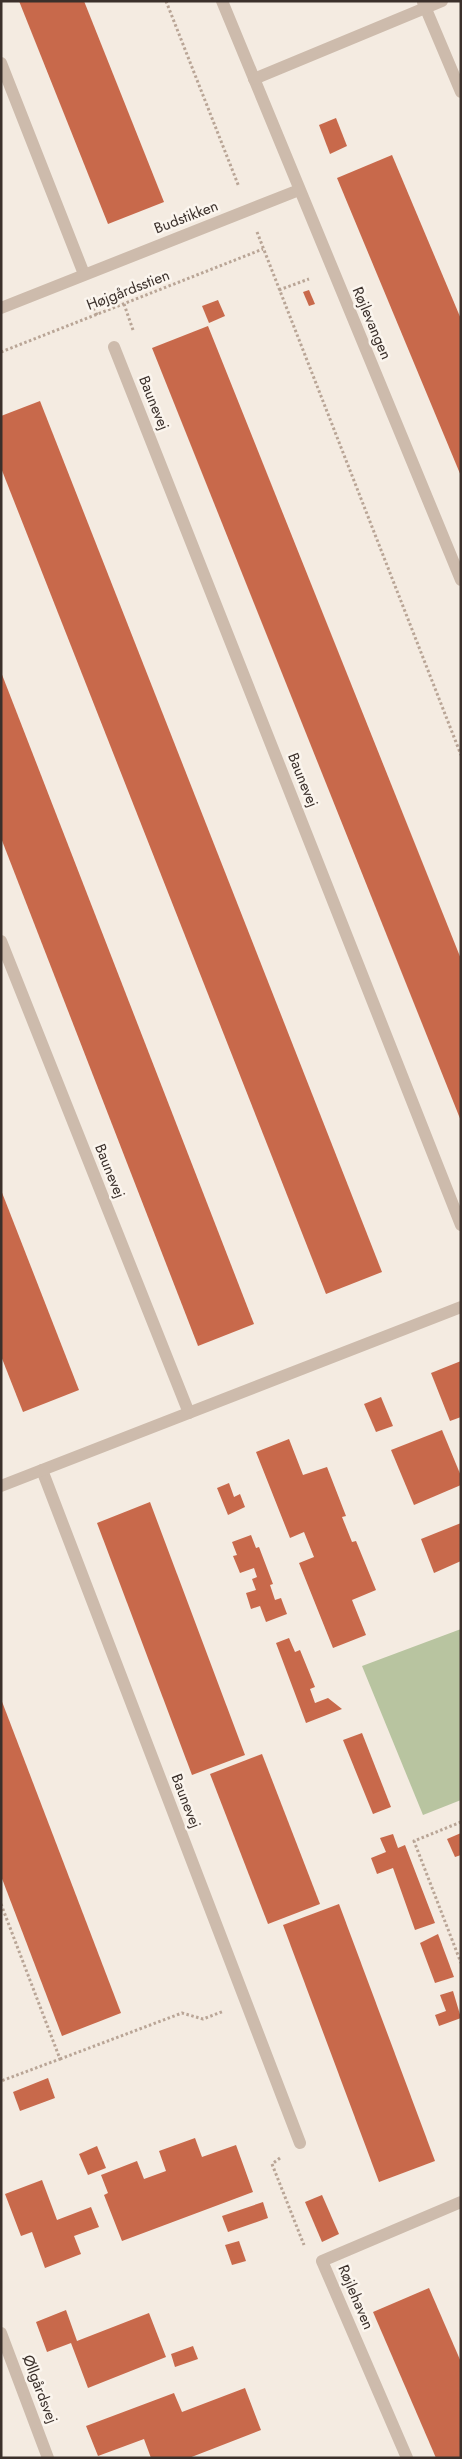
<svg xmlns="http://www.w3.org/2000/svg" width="462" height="2459" font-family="Jost,sans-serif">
<rect width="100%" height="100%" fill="#f4ebe1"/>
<path fill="#b8c4a0" d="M461,1629V1800L423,1815L362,1666Z"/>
<g fill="#c8694b">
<path d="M19,1H84L164,202L108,224Z"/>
<path d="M336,118L347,146L330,154L319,125Z"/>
<path d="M392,155L461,319V476L337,178Z"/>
<path d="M309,290L315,304L309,306L303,292Z"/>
<path d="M218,300L225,316L209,323L202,306Z"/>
<path d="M208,326L461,959V1121L152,348Z"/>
<path d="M40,401L382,1272L326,1294L1,468V416Z"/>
<path d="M1,672L254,1324L198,1346L1,838Z"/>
<path d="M1,1190L79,1390L23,1412L1,1356Z"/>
<path d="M461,1361V1417L450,1421L431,1373Z"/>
<path d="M381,1397L393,1426L376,1432L364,1404Z"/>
<path d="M442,1430L461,1476V1485L414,1505L391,1450Z"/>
<path d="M289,1439L303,1475L327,1467L346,1516L342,1517L352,1542L356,1541L376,1590L352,1600L366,1635L333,1648L299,1563L314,1557L304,1532L290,1538L256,1452Z"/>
<path d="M229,1483L234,1497L240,1494L245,1507L228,1515L217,1488Z"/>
<path d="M150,1502L245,1755L192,1775L97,1523Z"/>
<path d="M461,1523V1561L434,1573L421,1539Z"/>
<path d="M251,1535L256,1548L259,1547L273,1584L270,1585L275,1600L281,1598L287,1614L266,1622L260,1606L251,1609L246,1593L256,1590L252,1579L257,1577L254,1568L240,1573L233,1556L237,1555L232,1542Z"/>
<path d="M289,1638L295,1652L300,1650L315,1687L310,1689L315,1703L328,1698L342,1709L306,1723L276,1643Z"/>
<path d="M1,1699L121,2013L62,2036L1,1876Z"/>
<path d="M362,1733L391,1807L373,1814L343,1740Z"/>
<path d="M262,1754L320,1904L268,1924L210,1774Z"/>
<path d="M461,1833V1855L455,1857L447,1839Z"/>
<path d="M393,1834L398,1848L405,1845L435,1923L415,1930L393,1868L377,1874L371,1858L386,1852L380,1838Z"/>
<path d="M339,1904L435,2161L379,2182L283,1925Z"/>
<path d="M438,1934L454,1977L435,1983L420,1943Z"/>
<path d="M453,1991L461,2018L439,2026L435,2015L446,2011L440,1995Z"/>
<path d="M48,2078L55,2098L20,2111L13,2092Z"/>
<path d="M195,2138L202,2157L236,2145L253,2192L122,2241L104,2195L108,2193L101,2175L137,2161L144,2179L166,2171L159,2151Z"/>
<path d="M97,2146L106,2168L88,2175L79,2154Z"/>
<path d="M42,2180L57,2220L91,2207L99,2227L74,2236L81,2254L45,2268L32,2232L21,2236L5,2194Z"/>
<path d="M322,2195L339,2234L322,2242L305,2202Z"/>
<path d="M263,2202L268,2218L228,2232L222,2216Z"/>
<path d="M239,2241L246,2261L232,2265L225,2245Z"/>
<path d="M429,2288L461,2362V2458H436L373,2312Z"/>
<path d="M66,2310L77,2341L149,2313L166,2357L88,2388L71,2343L47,2352L36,2322Z"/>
<path d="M193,2346L198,2359L175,2367L171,2354Z"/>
<path d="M245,2388L261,2430L189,2458H151L144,2439L98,2456L86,2426L174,2393L182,2412Z"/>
</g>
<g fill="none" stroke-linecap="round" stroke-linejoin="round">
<g stroke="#b9a596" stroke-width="3" stroke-dasharray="2.5 2.5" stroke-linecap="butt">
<path d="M166,1L239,187"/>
<path d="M257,232L461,755"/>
<path d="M279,290L309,279"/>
<path d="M90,299L97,315"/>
<path d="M124,304L133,330"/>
<path d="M1,352L263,249"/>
<path d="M461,1822L414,1841L461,1963"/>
<path d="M1,1904L60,2059L1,2081"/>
<path d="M60,2059L182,2013L203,2019L224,2011"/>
<path d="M280,2158L272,2164L304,2245"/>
</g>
<g stroke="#cdbbac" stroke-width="12">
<path d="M222,1L461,580"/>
<path d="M423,2L461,92"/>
<path d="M1,63L84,274"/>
<path d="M254,79L442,1"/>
<path d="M1,308L299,190"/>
<path d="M114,347L461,1225"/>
<path d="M1,941L189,1413"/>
<path d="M42,1470L300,2143"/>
<path d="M1,1486L461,1307"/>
<path d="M1,2333L48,2458"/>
<path d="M407,2458L322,2261L461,2202"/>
</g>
</g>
<g text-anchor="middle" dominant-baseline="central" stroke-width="5" stroke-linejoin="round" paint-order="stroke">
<g font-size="15" fill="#3b302b" stroke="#fbf5ee">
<text transform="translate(186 217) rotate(-21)">Budstikken</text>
<text transform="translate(128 290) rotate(-21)">Højgårdsstien</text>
<text transform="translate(372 323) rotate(67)">Røjlevangen</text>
<text transform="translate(154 403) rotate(68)">Baunevej</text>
<text transform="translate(303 780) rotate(68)">Baunevej</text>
<text transform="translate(110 1171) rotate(68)">Baunevej</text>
<text transform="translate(186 1801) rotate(69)">Baunevej</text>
<text transform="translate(356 2297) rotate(67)">Røjlehaven</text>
<text transform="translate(40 2389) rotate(69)">Øllgårdsvej</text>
</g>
</g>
<rect width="462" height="2459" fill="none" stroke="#3b302b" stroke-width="5"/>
</svg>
